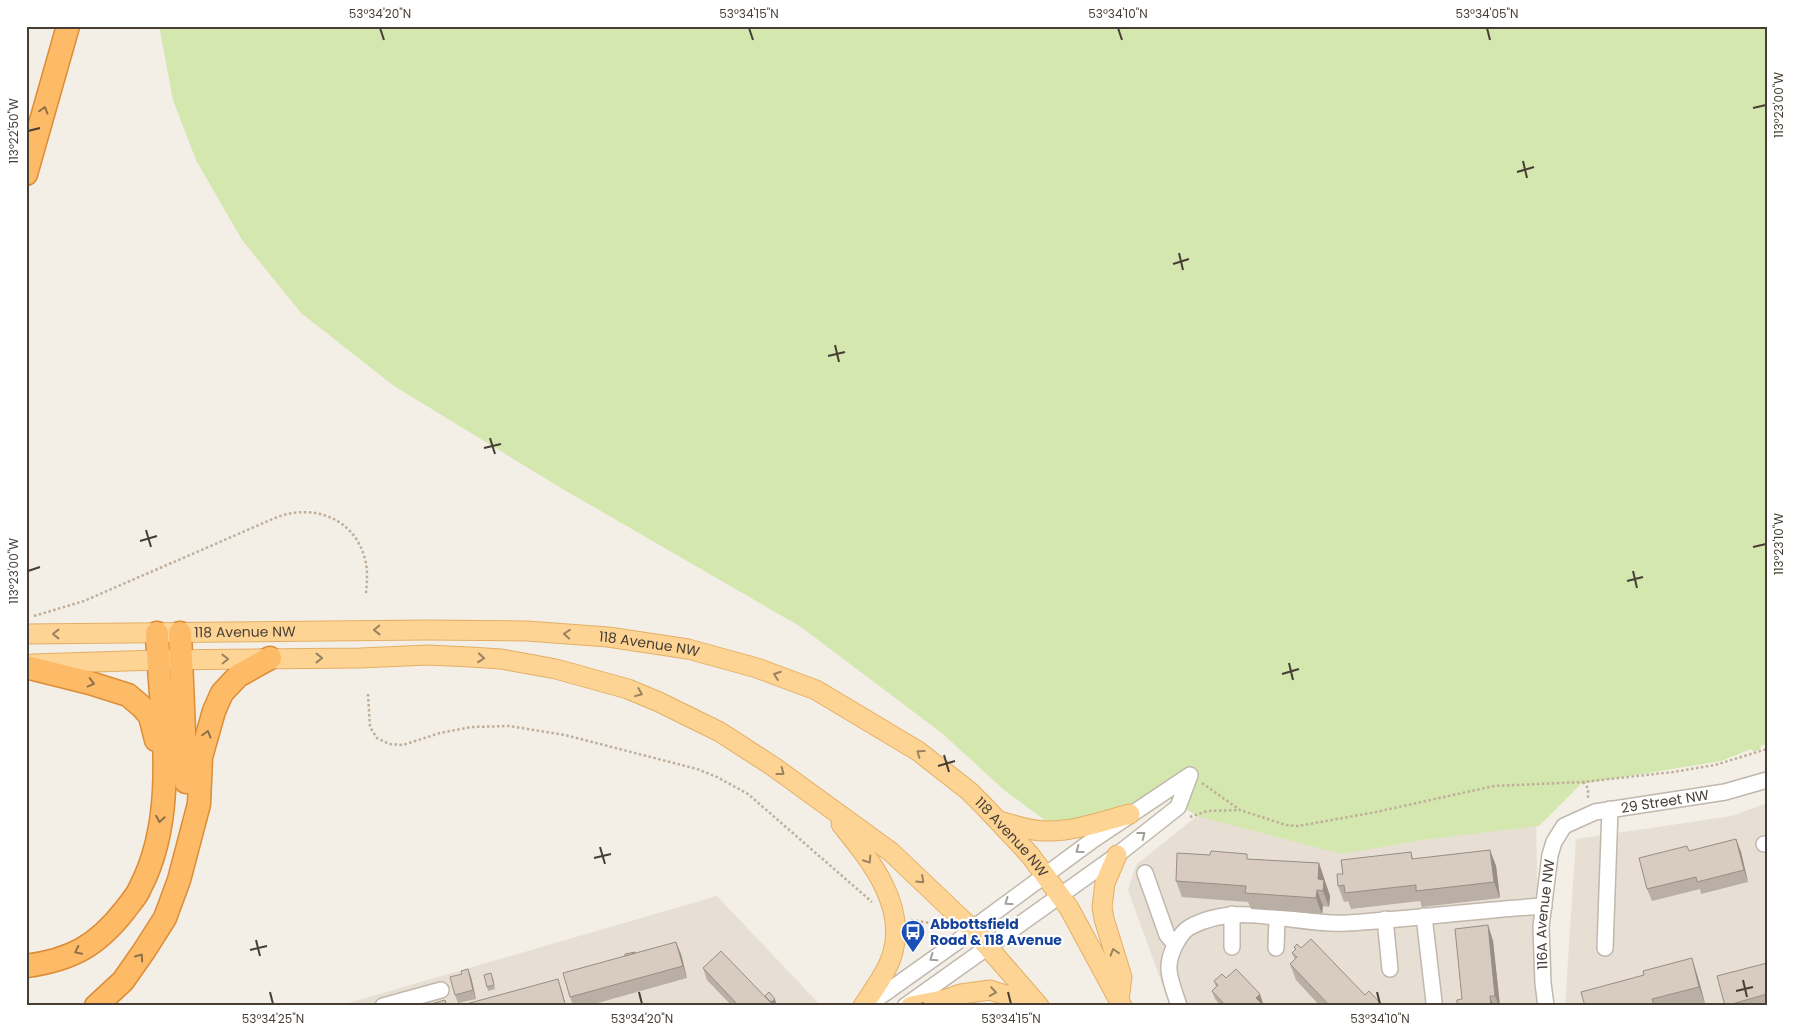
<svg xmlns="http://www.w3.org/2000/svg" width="1793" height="1032" font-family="Poppins,sans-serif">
<rect width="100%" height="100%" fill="#f3eee6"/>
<g fill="#e7dfd4">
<path d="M1767,803V1006H1565L1576,839L1732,816Z"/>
<path d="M1198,815L1345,853L1536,821L1540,1006H1170L1128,890L1136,865Z"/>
<path d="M717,896L821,1006H338Z"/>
</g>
<path fill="#d4e7af" d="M159,26H1767V745H1761L1760,750L1753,751L1751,749L1721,761L1581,784L1539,826L1429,839L1342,854L1197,816L1166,796L1115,811L1050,824L1004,790L943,734L801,627L561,488L394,386L301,313L242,240L196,160L173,100Z"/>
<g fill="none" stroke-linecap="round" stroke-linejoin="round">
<defs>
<g id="minor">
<path d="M1764,844H1767"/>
<path d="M1145,873L1167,935L1175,944"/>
<path d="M1232,914V947"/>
<path d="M1424,916L1434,1002L1433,1006"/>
<path d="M1385,919L1390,969"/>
<path d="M1276,948L1277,918"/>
<path d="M1605,948L1610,809"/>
<path d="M383,1006L441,990"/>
<path d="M867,1006L957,942L972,929L1093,840L1190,775L1178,807L1117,855L905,1006"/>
<path d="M1179,1006C1176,996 1169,979 1169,969C1168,956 1179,933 1190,927C1238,900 1296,926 1347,923C1413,919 1478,910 1544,906"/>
<path id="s1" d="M1546,1006L1543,983L1541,927L1550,855L1554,842L1564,826L1595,812L1725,792L1767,780"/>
</g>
<g id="major">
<path id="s2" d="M26,634L426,630L527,631L608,637L688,649L757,668L816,690L918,751L969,791L984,806L1030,855L1069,908L1122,1006"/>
<path d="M32,664L158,660L360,658L428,655L470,657L501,659L556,669L628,689L659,702L720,732L774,767L891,852L972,929L1039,1006"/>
<path d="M999,821C1015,825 1032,832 1049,831C1076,831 1104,821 1130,814"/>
<path d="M841,824C869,859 906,903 893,952C888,971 874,989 863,1006"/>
<path d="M1117,855L1105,883L1102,907L1104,919L1122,977L1119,1000"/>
<path d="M911,1006L947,999L961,994L990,990L1018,999L1028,1006"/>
</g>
<g id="highway">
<path d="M26,174L68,26"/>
<path d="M180,633L186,782"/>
<path d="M26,667L90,683L128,695L141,706L150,716L156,740"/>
<path d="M26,966C71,960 97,946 125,910C130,903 137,896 140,888C180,812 160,715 157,633"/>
<path d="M96,1006L123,981L144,951L165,918L179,880L199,804L201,757L214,711L222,693L238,676L270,658"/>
</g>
</defs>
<use href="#minor" stroke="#c1b7ac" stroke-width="18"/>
<use href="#major" stroke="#e3af64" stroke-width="21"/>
<use href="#highway" stroke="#dd8d37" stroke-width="25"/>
<g stroke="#c0ae9a" stroke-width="2.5" stroke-dasharray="2.5 2.5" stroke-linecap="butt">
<path d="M34,616L84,601L275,518C312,503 354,517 365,559C368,570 367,582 366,594"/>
<path d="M368,694L370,727L377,738L389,744L403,745L440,733L471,727L509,726L565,735L697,769L717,777L748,794L872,902"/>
<path d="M1583,782L1588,788V799"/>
<path d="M1202,783L1240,810L1286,825L1298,826L1376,812L1494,786L1583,782L1673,772L1715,765L1767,749"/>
<path d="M1190,817L1207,811L1240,810"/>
<path d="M911,920L943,925"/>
</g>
<use href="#minor" stroke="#fff" stroke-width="15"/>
<use href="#major" stroke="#fed495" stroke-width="19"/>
<use href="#highway" stroke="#fdba67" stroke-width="22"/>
</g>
<g fill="#baafa4">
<path d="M1736,839L1741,852L1748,882L1701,894L1700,889L1652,901L1647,889L1689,851Z"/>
<path d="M1490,850L1496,866L1500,898L1422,907L1420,901L1351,909L1348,901L1344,902L1338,886L1343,874L1411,852L1413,859Z"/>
<path d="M1249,859L1319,863L1330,896L1329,907L1323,906L1322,914L1251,909L1248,902L1182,897L1176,881Z"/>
<path d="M1488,925L1493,941L1500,1006H1457L1462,999Z"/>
<path d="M1294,947L1301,948L1365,995L1383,1006H1320L1296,980L1290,964L1295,959L1292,953L1295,950Z"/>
<path d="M635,953L681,954L687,978L587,1006H573L570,997Z"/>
<path d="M1767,963V1006H1725Z"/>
<path d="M703,968L765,996L776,1003L774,1005V1006H732L707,980Z"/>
<path d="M462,974L471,977L476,999L458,1003L455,995Z"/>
<path d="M1697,974L1705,1003L1695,1006H1585Z"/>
<path d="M493,977L495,989L488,991L487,987Z"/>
<path d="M1226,978L1263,1003L1262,1004L1264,1006H1221L1215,999L1212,991L1216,987L1214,981Z"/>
</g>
<g fill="#978e86">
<path d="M1736,839L1741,852L1748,882L1744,870Z"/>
<path d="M1490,850L1496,866L1500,898L1494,882Z"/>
<path d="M1319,863L1330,896L1329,907L1323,891L1318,879Z"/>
<path d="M1317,890L1323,906L1322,914L1316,898Z"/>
<path d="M1488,925L1493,941L1500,1006H1499L1495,996Z"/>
<path d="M676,942L681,954L687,978L683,966Z"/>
<path d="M1692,958L1697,974L1705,1003L1699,987Z"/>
<path d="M468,969L471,977L476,999L473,990Z"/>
<path d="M558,979L562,991L566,1006H565V1004Z"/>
<path d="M1260,994L1263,1003L1260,1006L1256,998Z"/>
<path d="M1490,996L1493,1006H1491Z"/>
<path d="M775,999L776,1003L773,1006L769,1004Z"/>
</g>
<g fill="#d8cbbf" stroke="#978e86">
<path d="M1736,839L1744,870L1697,882L1696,877L1647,889L1639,858L1687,846L1689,851Z"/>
<path d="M1490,850L1494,882L1416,891V885L1345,893L1344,885L1338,886L1337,874H1343L1341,860L1411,852L1412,859Z"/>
<path d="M1211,851L1247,854V859L1319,863L1318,879L1324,880L1323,891L1317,890L1316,898L1245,893L1246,886L1176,881L1177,853L1210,855Z"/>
<path d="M1488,925L1495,996H1490L1491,1006H1457V1000L1462,999L1455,929Z"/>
<path d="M1311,939L1365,995L1369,991L1383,1006H1330L1290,964L1297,957L1292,953L1296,949L1294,947L1297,944L1301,948Z"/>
<path d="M676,942L683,966L570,997L563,973Z"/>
<path d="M721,951L774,1006H739L703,968Z"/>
<path d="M635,952V953L625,956V954Z"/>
<path d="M1692,958L1699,987L1652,999L1654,1005L1651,1006H1585L1581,992L1644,975L1643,971Z"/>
<path d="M1767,963V994L1725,1006L1717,976Z"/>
<path d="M468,969L473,990L455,995L450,977L462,974L461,971Z"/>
<path d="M1236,969L1260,994L1256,998L1264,1006H1226L1212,991L1218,985L1214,981L1222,974L1226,978Z"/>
<path d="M491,973L494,985L487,987L484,975Z"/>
<path d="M558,979L565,1004L556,1006H459Z"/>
<path d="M769,992L775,999L771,1002L765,996Z"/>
<path d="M445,1000L447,1006H424Z"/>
<path d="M923,1002L926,1006H917Z"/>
</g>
<defs><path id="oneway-chevron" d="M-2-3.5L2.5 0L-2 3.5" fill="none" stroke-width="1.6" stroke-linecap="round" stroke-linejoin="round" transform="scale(1.25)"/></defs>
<g stroke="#8f7049">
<use href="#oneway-chevron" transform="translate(44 110) rotate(-74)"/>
<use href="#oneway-chevron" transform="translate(91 683) rotate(15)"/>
<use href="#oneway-chevron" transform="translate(207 734) rotate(-74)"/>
<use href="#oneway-chevron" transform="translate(160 819) rotate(100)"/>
<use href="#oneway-chevron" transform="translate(78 951) rotate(154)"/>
<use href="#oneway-chevron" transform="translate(140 957) rotate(-55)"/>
</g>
<g stroke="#998260">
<use href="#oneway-chevron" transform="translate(377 630) rotate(179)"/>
<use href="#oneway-chevron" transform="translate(56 634) rotate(180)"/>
<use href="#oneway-chevron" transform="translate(567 634) rotate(-175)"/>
<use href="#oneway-chevron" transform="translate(319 658)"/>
<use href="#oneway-chevron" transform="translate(481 658) rotate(5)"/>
<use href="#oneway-chevron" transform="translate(225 659) rotate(-1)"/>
<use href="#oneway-chevron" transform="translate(777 675) rotate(-160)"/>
<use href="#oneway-chevron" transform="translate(639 693) rotate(22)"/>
<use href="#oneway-chevron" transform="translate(920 753) rotate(-144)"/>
<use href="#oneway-chevron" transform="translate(781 772) rotate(37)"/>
<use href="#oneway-chevron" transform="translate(868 860) rotate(57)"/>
<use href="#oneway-chevron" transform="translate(921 880) rotate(43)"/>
<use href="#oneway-chevron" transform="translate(1114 952) rotate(-107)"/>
<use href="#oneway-chevron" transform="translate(993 992) rotate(8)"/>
</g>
<g stroke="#a29e9a">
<use href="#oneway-chevron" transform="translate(1142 835) rotate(-38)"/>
<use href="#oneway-chevron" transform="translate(1079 850) rotate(144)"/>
<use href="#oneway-chevron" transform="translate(1008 902) rotate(144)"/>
<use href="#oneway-chevron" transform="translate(933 958) rotate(145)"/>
</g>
<path fill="none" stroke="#463e35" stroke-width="2" d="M380,28L384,40M749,28L753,40M1118,28L1122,40M1487,28L1490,40M1753,108L1766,105M28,131L40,128M1523,161L1527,178M1517,172L1534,167M1179,253L1183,270M1173,264L1189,259M835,345L839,362M828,356L845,352M490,438L495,454M484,448L501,444M146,530L151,547M140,541L157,536M1753,547L1766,544M28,571L40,567M1633,571L1637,588M1627,581L1643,577M1289,663L1293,680M1282,674L1299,669M944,755L949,772M938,766L955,761M600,847L605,864M594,858L611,854M256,940L260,956M250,950L267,946M1743,980L1747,997M1736,991L1753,987M270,992L273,1004M639,992L642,1004M1008,992L1011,1004M1377,992L1380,1004"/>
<defs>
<symbol id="bus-pin" viewBox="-11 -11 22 30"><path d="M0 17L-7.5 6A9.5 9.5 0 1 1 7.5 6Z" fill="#1a4fb4" stroke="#fff"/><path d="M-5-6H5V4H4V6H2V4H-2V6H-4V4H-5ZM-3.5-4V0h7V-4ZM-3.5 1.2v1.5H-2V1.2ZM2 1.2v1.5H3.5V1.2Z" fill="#fff"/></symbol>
</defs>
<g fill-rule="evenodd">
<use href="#bus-pin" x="899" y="918" width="28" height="38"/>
</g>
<g text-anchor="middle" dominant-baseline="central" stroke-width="4.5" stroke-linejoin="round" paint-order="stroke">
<g font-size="14" fill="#463e35" stroke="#fff">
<text stroke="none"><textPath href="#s2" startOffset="219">118 Avenue NW</textPath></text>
<text stroke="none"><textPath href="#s2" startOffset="624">118 Avenue NW</textPath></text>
<text stroke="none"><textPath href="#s1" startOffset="289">29 Street NW</textPath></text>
<text stroke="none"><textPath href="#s2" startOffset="1044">118 Avenue NW</textPath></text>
<text stroke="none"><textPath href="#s1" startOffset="92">116A Avenue NW</textPath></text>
</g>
<g font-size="14" font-weight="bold" fill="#164399" stroke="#fff" text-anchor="start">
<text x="930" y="924">Abbottsfield<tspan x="930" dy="16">Road &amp; 118 Avenue</tspan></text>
</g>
</g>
<rect width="1793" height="1032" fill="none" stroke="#ffffff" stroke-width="55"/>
<rect x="28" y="28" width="1738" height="976" fill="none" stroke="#463e35" stroke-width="2"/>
<g font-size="12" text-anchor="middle" fill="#463e35">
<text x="380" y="18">53°34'20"N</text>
<text x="749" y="18">53°34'15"N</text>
<text x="1118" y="18">53°34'10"N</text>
<text x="1487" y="18">53°34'05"N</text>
<text transform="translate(1779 105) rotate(-90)" y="4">113°23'00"W</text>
<text transform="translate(14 131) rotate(-90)" y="4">113°22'50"W</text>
<text transform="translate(1779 544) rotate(-90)" y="4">113°23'10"W</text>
<text transform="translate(14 571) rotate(-90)" y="4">113°23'00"W</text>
<text x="273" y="1023">53°34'25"N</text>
<text x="642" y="1023">53°34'20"N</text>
<text x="1011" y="1023">53°34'15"N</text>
<text x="1380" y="1023">53°34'10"N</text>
</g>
</svg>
